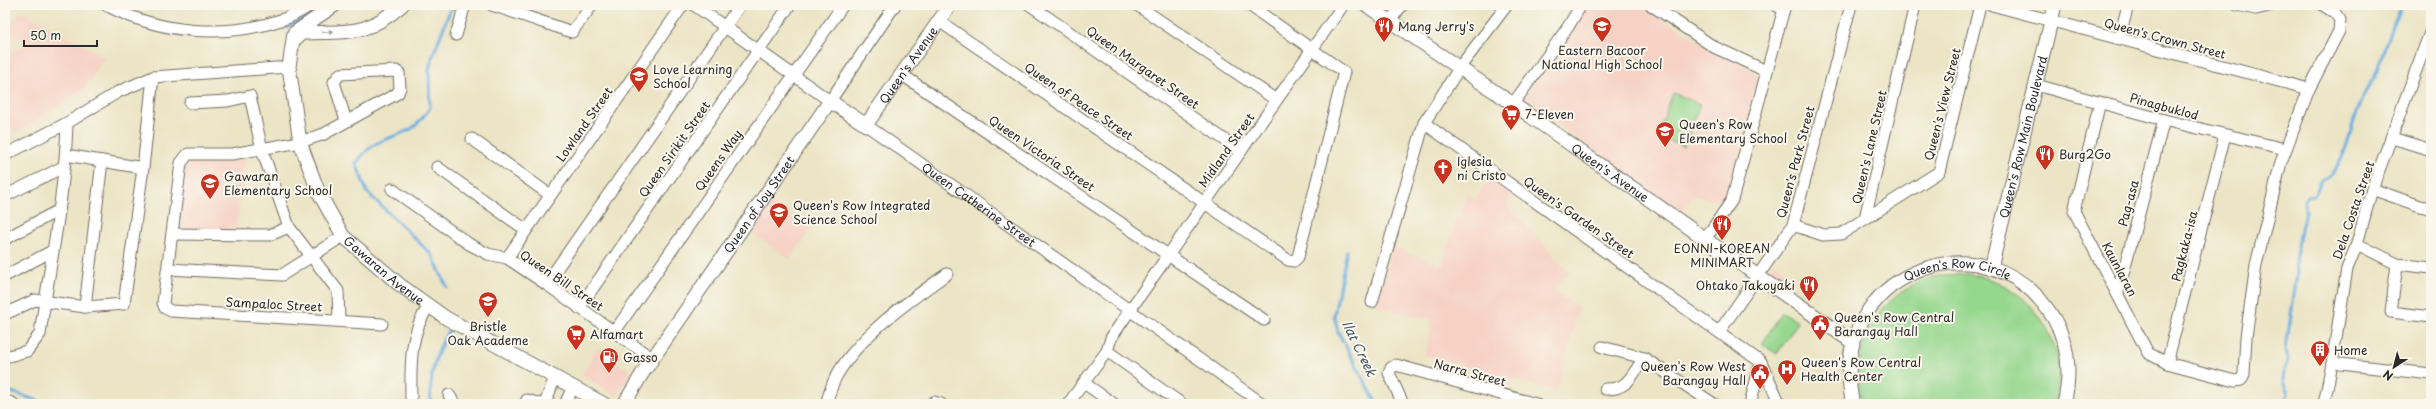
<svg xmlns="http://www.w3.org/2000/svg" width="2436" height="409" font-family="'Playpen Sans',sans-serif">
<rect width="100%" height="100%" fill="#fbf7ec"/>
<filter id="ink" filterUnits="userSpaceOnUse"><feTurbulence type="fractalNoise" baseFrequency=".025" numOctaves="2"/><feDisplacementMap in="SourceGraphic" scale="8" xChannelSelector="R" yChannelSelector="G"/><feConvolveMatrix kernelMatrix="1 2 1 2 8 2 1 2 1" color-interpolation-filters="sRGB"/></filter>
<filter id="wash" filterUnits="userSpaceOnUse"><feTurbulence type="fractalNoise" baseFrequency=".012" numOctaves="4" result="noise"/><feDisplacementMap in="SourceGraphic" scale="16" xChannelSelector="R" yChannelSelector="G"/><feGaussianBlur stdDeviation="0.9" result="paint"/><feColorMatrix in="noise" values="0 0 0 0 0 0 0 0 0 0 0 0 0 0 0 0 0 1.4 0 .05"/><feComposite in="paint" operator="in"/></filter>
<g filter="url(#wash)">
<rect width="100%" height="100%" fill="#ebe4c5"/>
<g fill="#f6d2c5">
<path d="M1588,5H1640L1707,46L1758,74L1726,202L1692,196L1682,211L1522,101L1567,39Z"/>
<path d="M20,11L105,57L85,88L15,134L5,115V55L30,43L7,31Z"/>
<path d="M196,156L244,158L236,231L177,226L185,159Z"/>
<path d="M1490,177L1513,194L1507,205L1570,273L1552,290L1579,308L1557,391L1425,355L1433,321L1376,305L1392,247L1442,266L1457,216L1460,217L1468,194L1475,200Z"/>
<path d="M768,200L811,229L790,259L747,230Z"/>
<path d="M1773,262L1787,271L1778,285L1764,275Z"/>
<path d="M597,348L631,372L616,396L582,375Z"/>
</g>
<g fill="#96d78e" stroke="#60815c">
<path d="M1673,93L1700,104L1684,147L1657,136Z"/>
<path d="M1967,274C1977,276 1988,278 1997,282C2033,298 2060,336 2059,377C2059,386 2056,395 2055,404H1863C1847,348 1879,290 1937,276C1946,274 1958,275 1967,274Z"/>
<path d="M1782,312L1798,322L1777,354L1762,344Z"/>
</g>
<g fill="none" stroke-linecap="round" stroke-linejoin="round">
<g stroke="#6baee0" stroke-width="3">
<path d="M284,28L304,19"/>
<path d="M1347,251L1334,315L1338,332L1377,404"/>
<path d="M447,287L432,255L367,192L356,163C376,137 385,142 411,129C418,125 425,114 430,108L429,71L432,58L452,5"/>
<path d="M5,390L48,404"/>
<path d="M431,404C429,376 435,354 449,330"/>
<path d="M2284,404L2288,394L2283,381L2284,370L2288,361L2286,348L2297,275L2296,255L2305,211L2304,203L2307,197L2314,196L2322,180C2342,175 2349,135 2355,118C2360,101 2371,86 2377,70C2385,48 2390,23 2404,5"/>
</g>
</g>
</g>
<g filter="url(#ink)">
<g fill="none" stroke-linecap="round" stroke-linejoin="round">
<defs>
<g id="minor">
<path d="M106,5C160,34 226,39 284,19C293,16 302,10 311,5"/>
<path d="M492,5L572,32L592,5"/>
<path d="M694,5L830,101L895,5"/>
<path d="M1030,5L1241,151"/>
<path d="M1137,5L1276,100"/>
<path d="M1651,5L1714,47L1766,71"/>
<path d="M1775,5L1784,9"/>
<path d="M1992,5L2309,89"/>
<path d="M2237,5L2256,9L2272,5"/>
<path d="M939,21L1288,260L1294,261L1298,257L1344,72L1249,5"/>
<path d="M1390,21L1402,5"/>
<path d="M456,35L465,5"/>
<path d="M2119,40L2128,5"/>
<path d="M901,74L1264,320"/>
<path d="M2036,85L2164,120L2285,149"/>
<path d="M2100,102L2074,211L2148,353L2167,363L2235,381L2241,380L2244,374L2246,337L2256,265L2281,162L2309,89L2339,31L2340,20L2335,13L2323,5"/>
<path d="M190,103L228,101L250,96L262,150L289,227L338,291L339,321"/>
<path d="M1513,104L1568,27L1581,5"/>
<path d="M346,121L334,82L340,74L396,71L399,73L400,88L398,93L324,134L300,142L232,154H188L181,163L163,303L165,308L171,311L382,324"/>
<path d="M1424,123L1761,362L1780,404"/>
<path id="s1" d="M866,125L1263,404"/>
<path d="M2392,138L2431,150"/>
<path d="M472,139L550,195"/>
<path d="M5,155L67,123L118,92L153,77L289,67"/>
<path d="M66,155L143,168"/>
<path d="M437,167L526,230"/>
<path d="M392,189L469,244L488,254L507,258L546,284L653,359"/>
<path d="M2372,189L2420,206L2431,208"/>
<path d="M5,196L63,167"/>
<path d="M1865,218L1915,5"/>
<path d="M1793,225L1823,235L1841,234L1939,172L1980,5"/>
<path d="M172,234L270,235L289,227"/>
<path d="M1706,238L1732,200L1785,5"/>
<path d="M5,239L59,210"/>
<path d="M2357,244L2397,264L2431,268"/>
<path d="M507,258L683,5"/>
<path d="M2397,264L2391,312L2431,317"/>
<path d="M168,269L282,275L343,236"/>
<path d="M5,276L52,251"/>
<path d="M546,284L740,5"/>
<path d="M2118,292L2164,120"/>
<path d="M1372,302L1424,123L1460,67L1507,5"/>
<path d="M85,307L102,161"/>
<path d="M579,308L790,5"/>
<path d="M5,314L35,300L85,307L124,304L143,168L153,77"/>
<path d="M615,331L843,5"/>
<path d="M1719,332L1793,225L1851,5"/>
<path d="M1602,347L1644,358L1714,404"/>
<path d="M1107,351L1182,404"/>
<path d="M5,357L27,351L40,334C50,265 65,194 67,123"/>
<path d="M2167,363L2225,135"/>
<path d="M2332,363L2431,374"/>
<path d="M1084,383L1114,404"/>
<path d="M1605,389C1628,390 1632,375 1644,358"/>
<path d="M449,395L455,404"/>
<path d="M411,404C411,370 408,334 429,306"/>
<path d="M525,404L527,400L540,404"/>
<path d="M545,404L555,377"/>
<path d="M565,404L573,387"/>
<path d="M826,404C829,395 832,383 837,375C860,335 910,300 947,274"/>
<path d="M931,404L934,402L941,404"/>
<path d="M1068,404L1107,351L1111,338L1130,310L1343,5"/>
<path d="M1403,404L1389,373L1391,368L1396,365L1536,404"/>
<path d="M1750,404L1761,362"/>
<path d="M2324,404L2332,363L2347,269L2357,244L2372,189L2431,30"/>
</g>
<g id="tertiary">
<path id="s2" d="M335,5L294,33L289,67L300,142L318,191L343,236L400,285L446,318L604,404"/>
<path id="s3" d="M1366,5L1513,104L1852,342"/>
<path d="M295,39L302,33C348,31 365,37 402,5"/>
<path id="s4" d="M1991,268L2055,5"/>
<path d="M5,402L12,404"/>
<path id="s5" d="M624,404L642,374L830,101L866,125L950,5"/>
<path id="s6" d="M1853,404C1822,275 1988,208 2054,319C2069,345 2071,375 2064,404"/>
</g>
</defs>
<use href="#minor" stroke="#6e6c61" stroke-width="13"/>
<use href="#tertiary" stroke="#6e6c61" stroke-width="15"/>
<use href="#minor" stroke="#fff" stroke-width="11"/>
<use href="#tertiary" stroke="#fff" stroke-width="13"/>
</g>
<defs><path id="oneway-solid" d="M-6-.8H1V-3.2L6.5 0L1 3.2V.8H-6Z"/></defs>
<use fill="#a0a0a0" href="#oneway-solid" transform="translate(328 32) rotate(-3)"/>
</g>
<defs>
<symbol id="restaurant-pin" viewBox="-11 -11 22 30"><path d="M0 17L-7.5 6A9.5 9.5 0 1 1 7.5 6Z" fill="#c8321e" stroke="#fbf7ec"/><path d="M-5-6h1v4h1v-4h1v4h1v-4h1v5L-1.5 .5V6h-2V.5L-5-1ZM5-6V6H3V1.5H1.5Q1.5-4 5-6Z" fill="#fff"/></symbol>
<symbol id="school-pin" viewBox="-11 -11 22 30"><path d="M0 17L-7.5 6A9.5 9.5 0 1 1 7.5 6Z" fill="#c8321e" stroke="#fbf7ec"/><path d="M0-5L7-2L0 1L-7-2ZM-4 1L0 2.5L4 1V4Q0 6-4 4Z" fill="#fff"/></symbol>
<symbol id="supermarket-pin" viewBox="-11 -11 22 30"><path d="M0 17L-7.5 6A9.5 9.5 0 1 1 7.5 6Z" fill="#c8321e" stroke="#fbf7ec"/><path d="M-6-5.5h2.5l.6 2H6L4.5 2H-2.5L-4.4-4H-6ZM-1.5 3.2a1.3 1.3 0 1 0 .1 0ZM3 3.2a1.3 1.3 0 1 0 .1 0Z" fill="#fff"/></symbol>
<symbol id="church-pin" viewBox="-11 -11 22 30"><path d="M0 17L-7.5 6A9.5 9.5 0 1 1 7.5 6Z" fill="#c8321e" stroke="#fbf7ec"/><path d="M-1.2-6h2.4v3.5h3.3v2.4h-3.3V6h-2.4V-.1h-3.3v-2.4h3.3Z" fill="#fff"/></symbol>
<symbol id="civic-pin" viewBox="-11 -11 22 30"><path d="M0 17L-7.5 6A9.5 9.5 0 1 1 7.5 6Z" fill="#c8321e" stroke="#fbf7ec"/><path d="M-.6-6.5H3V-4.5H.6V-3L4-1V1h2V6H-6V1h2V-1L-.6-3ZM-1.2 2.5V6h2.4V2.5Z" fill="#fff"/></symbol>
<symbol id="building-pin" viewBox="-11 -11 22 30"><path d="M0 17L-7.5 6A9.5 9.5 0 1 1 7.5 6Z" fill="#c8321e" stroke="#fbf7ec"/><path d="M-4-6H4V6H1V3H-1V6H-4ZM-2.5-4.3h1.7v1.8h-1.7ZM.8-4.3h1.7v1.8H.8ZM-2.5-1h1.7V.8h-1.7ZM.8-1h1.7V.8H.8Z" fill="#fff"/></symbol>
<symbol id="fuel-pin" viewBox="-11 -11 22 30"><path d="M0 17L-7.5 6A9.5 9.5 0 1 1 7.5 6Z" fill="#c8321e" stroke="#fbf7ec"/><path d="M-5.5-6h7V0h2V4h1.3V-2.5L3-4.5l.8-.8L6-3V5H2.5V1h-1V6h-7ZM-4.2-4.7v3.2H.2V-4.7Z" fill="#fff"/></symbol>
<symbol id="hospital-pin" viewBox="-11 -11 22 30"><path d="M0 17L-7.5 6A9.5 9.5 0 1 1 7.5 6Z" fill="#c8321e" stroke="#fbf7ec"/><path d="M-5-5h3v3.5h4V-5h3V5h-3V1.5h-4V5h-3Z" fill="#fff"/></symbol>
</defs>
<g fill-rule="evenodd">
<use href="#restaurant-pin" x="1373" y="15" width="22" height="30"/>
<use href="#school-pin" x="1591" y="15" width="22" height="30"/>
<use href="#school-pin" x="628" y="65" width="22" height="30"/>
<use href="#supermarket-pin" x="1500" y="103" width="22" height="30"/>
<use href="#school-pin" x="1654" y="120" width="22" height="30"/>
<use href="#restaurant-pin" x="2034" y="143" width="22" height="30"/>
<use href="#church-pin" x="1432" y="157" width="22" height="30"/>
<use href="#school-pin" x="199" y="172" width="22" height="30"/>
<use href="#school-pin" x="768" y="201" width="22" height="30"/>
<use href="#restaurant-pin" x="1711" y="213" width="22" height="30"/>
<use href="#restaurant-pin" x="1798" y="274" width="22" height="30"/>
<use href="#school-pin" x="477" y="290" width="22" height="30"/>
<use href="#civic-pin" x="1809" y="313" width="22" height="30"/>
<use href="#supermarket-pin" x="565" y="323" width="22" height="30"/>
<use href="#building-pin" x="2309" y="339" width="22" height="30"/>
<use href="#fuel-pin" x="598" y="346" width="22" height="30"/>
<use href="#hospital-pin" x="1776" y="358" width="22" height="30"/>
<use href="#civic-pin" x="1749" y="362" width="22" height="30"/>
</g>
<g text-anchor="middle" dominant-baseline="central" stroke-width="4" stroke-linejoin="round" paint-order="stroke">
<g font-size="12" fill="#2b2b2b" stroke="#fbf7ec" text-anchor="start">
<text x="1398" y="26">Mang Jerry's</text>
<text x="1602" y="50" text-anchor="middle">Eastern Bacoor<tspan x="1602" dy="14">National High School</tspan></text>
<text x="653" y="69">Love Learning<tspan x="653" dy="14">School</tspan></text>
<text x="1525" y="114">7-Eleven</text>
<text x="1679" y="124">Queen's Row<tspan x="1679" dy="14">Elementary School</tspan></text>
<text x="2059" y="154">Burg2Go</text>
<text x="1457" y="161">Iglesia<tspan x="1457" dy="14">ni Cristo</tspan></text>
<text x="224" y="176">Gawaran<tspan x="224" dy="14">Elementary School</tspan></text>
<text x="793" y="205">Queen's Row Integrated<tspan x="793" dy="14">Science School</tspan></text>
<text x="1722" y="248" text-anchor="middle">EONNI-KOREAN<tspan x="1722" dy="14">MINIMART</tspan></text>
<text x="1795" y="285" text-anchor="end">Ohtako Takoyaki</text>
<text x="1834" y="317">Queen's Row Central<tspan x="1834" dy="14">Barangay Hall</tspan></text>
<text x="488" y="326" text-anchor="middle">Bristle<tspan x="488" dy="14">Oak Academe</tspan></text>
<text x="590" y="334">Alfamart</text>
<text x="2334" y="350">Home</text>
<text x="623" y="357">Gasso</text>
<text x="1801" y="362">Queen's Row Central<tspan x="1801" dy="14">Health Center</tspan></text>
<text x="1746" y="366" text-anchor="end">Queen's Row West<tspan x="1746" dy="14">Barangay Hall</tspan></text>
</g>
<g font-size="12" fill="#2b2b2b" stroke="#fbf7ec">
<text transform="translate(2165 38) rotate(15)">Queen's Crown Street</text>
<text stroke="none"><textPath href="#s5" startOffset="483">Queen's Avenue</textPath></text>
<text transform="translate(1143 67) rotate(35)">Queen Margaret Street</text>
<text transform="translate(1079 101) rotate(34)">Queen of Peace Street</text>
<text transform="translate(1942 104) rotate(-76)">Queen's View Street</text>
<text transform="translate(2164 106) rotate(15)">Pinagbuklod</text>
<text transform="translate(584 124) rotate(-55)">Lowland Street</text>
<text stroke="none"><textPath href="#s4" startOffset="135">Queen's Row Main Boulevard</textPath></text>
<text transform="translate(1869 147) rotate(-77)">Queen's Lane Street</text>
<text transform="translate(674 149) rotate(-55)">Queen Sirikit Street</text>
<text transform="translate(1226 150) rotate(-55)">Midland Street</text>
<text transform="translate(1042 153) rotate(34)">Queen Victoria Street</text>
<text transform="translate(718 160) rotate(-55)">Queens Way</text>
<text transform="translate(1795 162) rotate(-75)">Queen's Park Street</text>
<text stroke="none"><textPath href="#s3" startOffset="296">Queen's Avenue</textPath></text>
<text transform="translate(2128 203) rotate(-75)">Pag-asa</text>
<text stroke="none"><textPath href="#s5" startOffset="241">Queen of Joy Street</textPath></text>
<text stroke="none"><textPath href="#s1" startOffset="138">Queen Catherine Street</textPath></text>
<text transform="translate(2353 210) rotate(-71)">Dela Costa Street</text>
<text transform="translate(1579 217) rotate(35)">Queen's Garden Street</text>
<text transform="translate(2184 246) rotate(-76)">Pagkaka-isa</text>
<text stroke="none"><textPath href="#s2" startOffset="317">Gawaran Avenue</textPath></text>
<text transform="translate(2120 269) rotate(62)">Kaunlaran</text>
<text transform="translate(562 280) rotate(34)">Queen Bill Street</text>
<text stroke="none"><textPath href="#s6" startOffset="202">Queen's Row Circle</textPath></text>
<text transform="translate(274 304) rotate(3)">Sampaloc Street</text>
<text transform="translate(1470 372) rotate(15)">Narra Street</text>
</g>
<g font-size="13" font-style="italic" fill="#41596a" stroke="#fbf7ec">
<text transform="translate(1360 348) rotate(64)">Ilat Creek</text>
</g>
</g>
<rect width="2436" height="409" fill="none" stroke="#fbf7ec" stroke-width="20"/>
<g transform="translate(2394 367) rotate(216)" stroke="#fbf7ec" stroke-width="3" paint-order="stroke">
<path d="M0-3L7 15L0 10L-7 15Z" fill="#2b2b2b"/>
<text y="-6" font-size="11" font-weight="bold" text-anchor="middle" fill="#2b2b2b">N</text>
</g>
<path d="M24 40v6h73v-6" fill="none" stroke="#2b2b2b" stroke-width="2"/>
<text x="30" y="40" font-size="12" fill="#2b2b2b" stroke="#fbf7ec" stroke-width="3" paint-order="stroke">50 m</text>
</svg>
